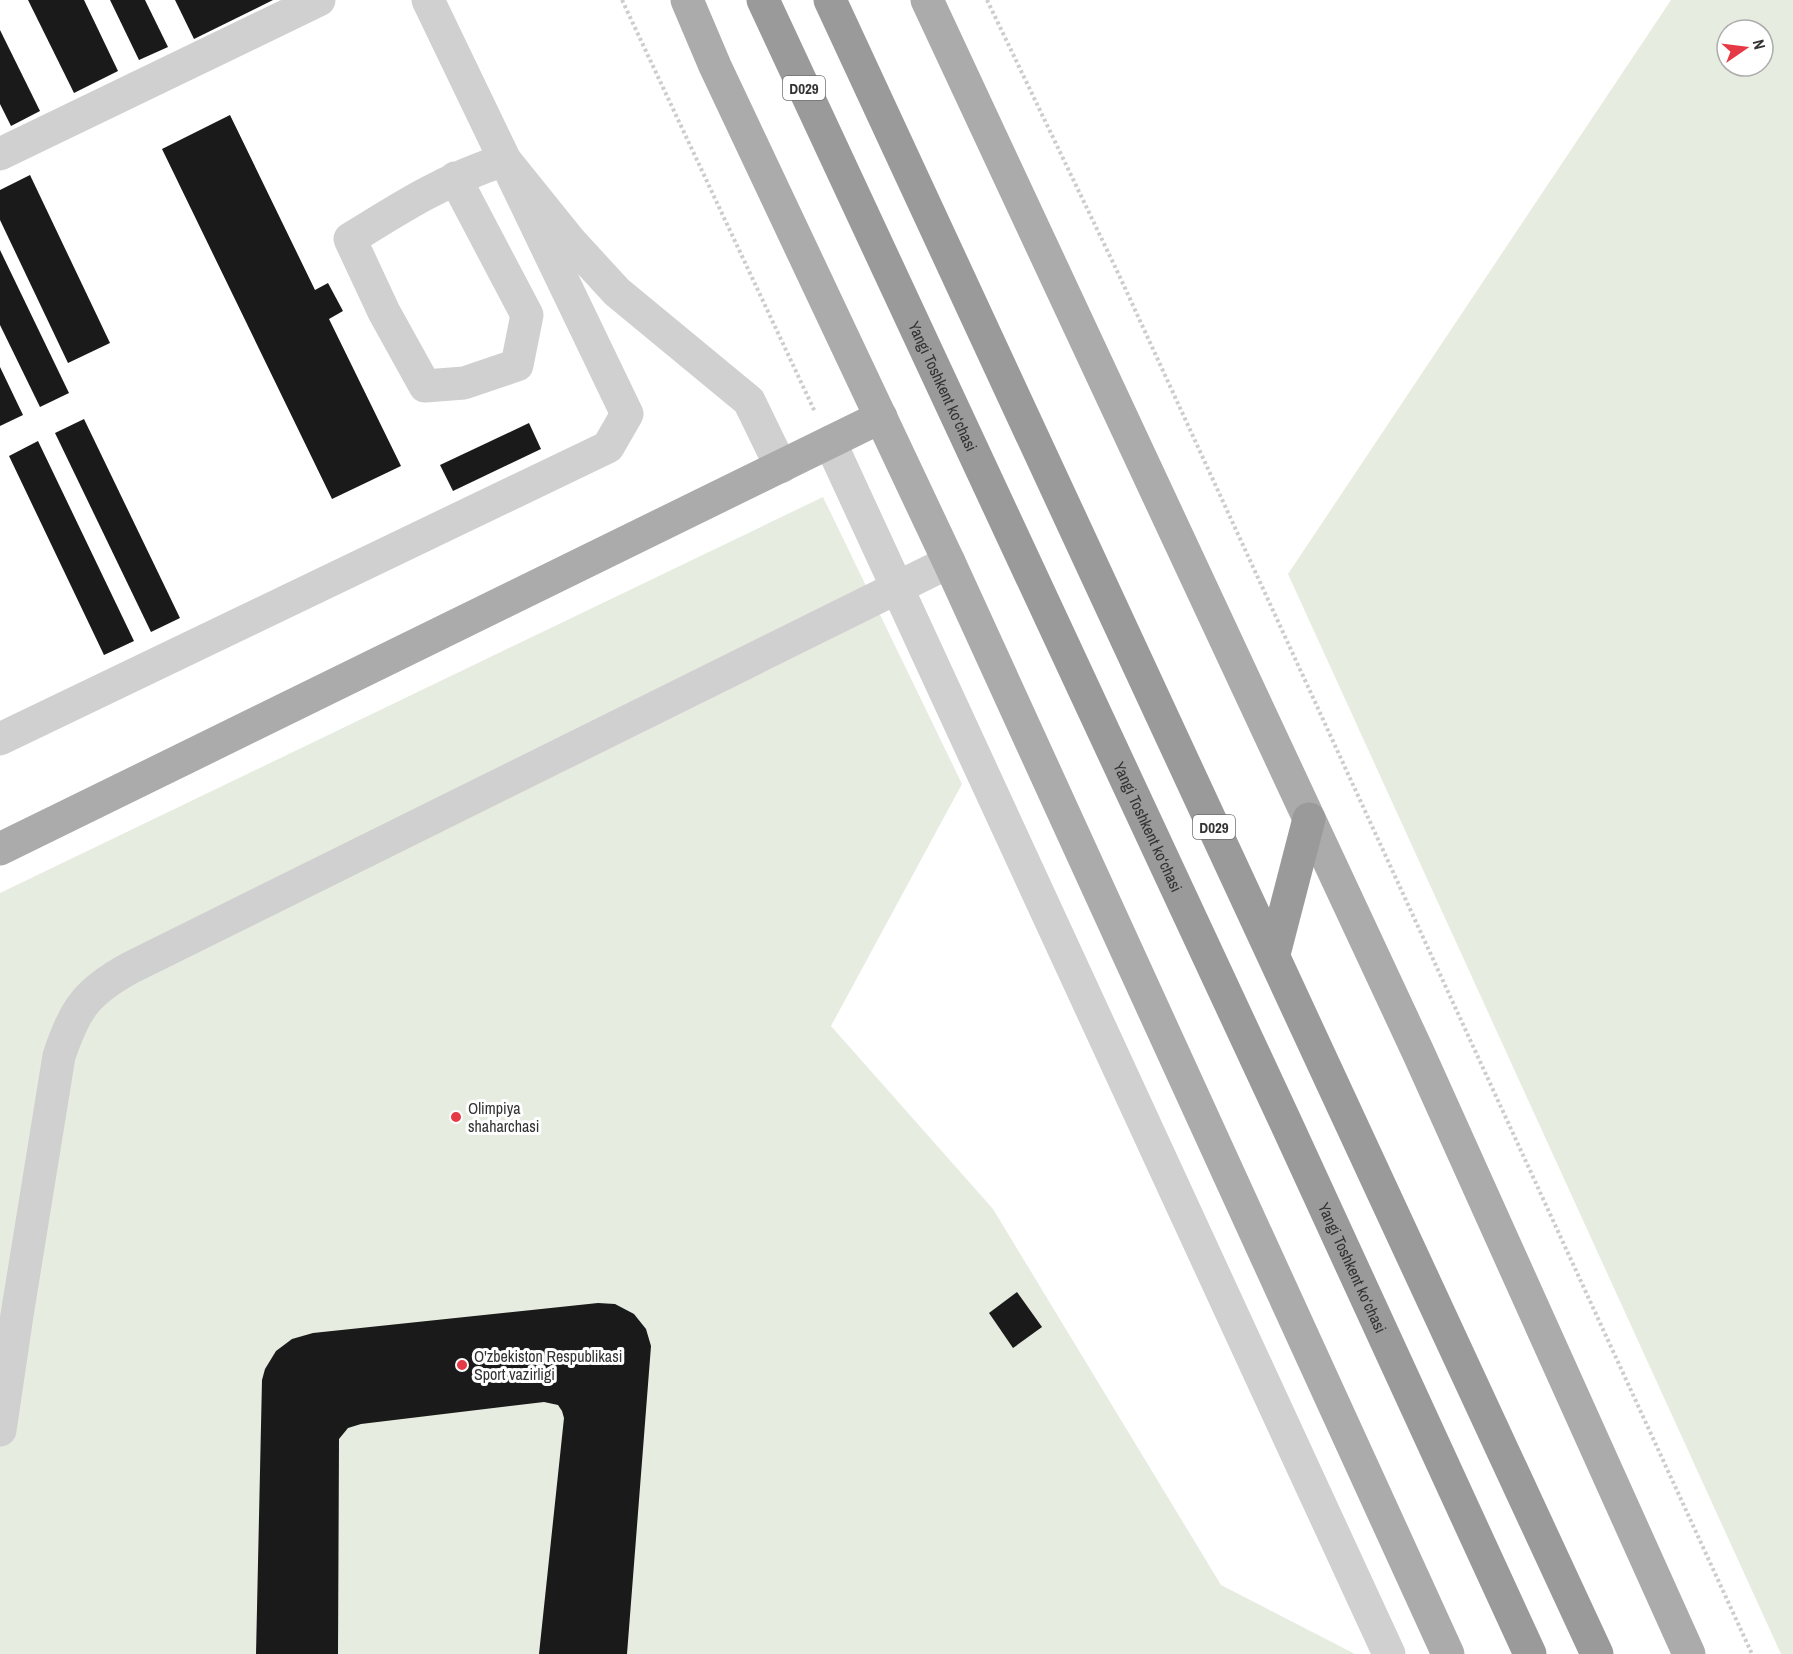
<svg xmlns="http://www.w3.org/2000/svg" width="1793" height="1654" font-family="'Archivo Narrow',sans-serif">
<rect width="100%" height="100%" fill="#fff"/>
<g fill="#e6ecdf" fill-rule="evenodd">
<path d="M1671,0H1793V1654H1781L1288,574ZM1727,30H1763V66H1727Z"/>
<path d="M823,497L962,784L831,1026L993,1209L1221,1585L1355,1654H0V893Z"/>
</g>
<g fill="#1a1a1a">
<path d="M28,0H84L118,71L74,93Z"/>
<path d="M110,0H145L168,47L139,60Z"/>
<path d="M175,0H273L194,39Z"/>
<path d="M0,30L40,111L11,126L0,104Z"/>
<path d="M230,115L315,290L328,283L343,311L329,319L401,466L332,499L162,149Z"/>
<path d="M30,175L110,343L68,363L0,220V190Z"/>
<path d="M0,250L69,393L40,407L0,325Z"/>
<path d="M0,367L23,415L0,426Z"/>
<path d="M84,419L180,618L151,632L55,433Z"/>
<path d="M529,423L541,449L453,491L440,465Z"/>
<path d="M38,441L134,641L104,655L9,456Z"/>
<path d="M1017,1292L1042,1327L1013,1348L989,1313Z"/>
<path d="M598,1303L615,1304L634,1314L646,1329L651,1346L627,1654H539L564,1418L562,1411L558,1405L544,1402L361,1424L348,1428L339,1439L338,1654H256L262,1380L265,1369L276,1351L292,1339L313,1333Z"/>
</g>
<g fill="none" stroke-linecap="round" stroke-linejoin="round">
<g stroke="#cdcdcd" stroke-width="4" stroke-dasharray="3 3" stroke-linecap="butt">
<path d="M622,0L815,412"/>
<path d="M987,0L1119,275L1752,1654"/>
</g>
<g stroke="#d0d0d0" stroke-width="33">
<path d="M0,154L319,0"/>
<path d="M455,178L527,315L517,365L464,383L425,386L384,312L350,239C401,207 447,178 505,160L571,242L617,292L749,401L781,467"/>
<path d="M830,442L1389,1654"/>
<path d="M0,739L608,447L627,414L428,0"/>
<path d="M0,1430L17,1315L59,1056C75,1009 86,992 130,968L949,562"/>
</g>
<g stroke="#ababab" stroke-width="33">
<path d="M687,0L715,66L949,562L1448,1654"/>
<path d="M927,0L1418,1052L1689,1654"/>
<path d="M0,849L881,417"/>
</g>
<g stroke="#9a9a9a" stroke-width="33">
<path id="s1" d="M763,0L1286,1123L1530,1654"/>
<path d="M830,0L1597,1654"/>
<path d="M1274,954L1309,819"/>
</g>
</g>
<g fill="#e63946" stroke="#fff" stroke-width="2">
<circle cx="456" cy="1117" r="6"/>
<circle cx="462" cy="1365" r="6"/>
</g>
<g text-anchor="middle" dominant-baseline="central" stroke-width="6" stroke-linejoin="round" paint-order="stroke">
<g fill="#fff" stroke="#707070" stroke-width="1.5">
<rect x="783" y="76" width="42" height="24" rx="4.5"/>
<rect x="1193" y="815" width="42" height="24" rx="4.5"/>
</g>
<g font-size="15" font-weight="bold" fill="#333">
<text x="804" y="88">D029</text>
<text x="1214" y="827">D029</text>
</g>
<g font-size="16" fill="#333" stroke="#fff">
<text stroke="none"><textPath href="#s1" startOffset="426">Yangi Toshkent ko‘chasi</textPath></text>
<text stroke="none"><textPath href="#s1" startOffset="912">Yangi Toshkent ko‘chasi</textPath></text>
<text stroke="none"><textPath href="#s1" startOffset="1398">Yangi Toshkent ko‘chasi</textPath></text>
</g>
<g font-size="16" fill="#333" stroke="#fff" text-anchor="start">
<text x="468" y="1108">Olimpiya<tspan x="468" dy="18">shaharchasi</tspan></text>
<text x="474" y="1356">O'zbekiston Respublikasi<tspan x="474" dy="18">Sport vazirligi</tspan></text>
</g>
</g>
<g transform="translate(1745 48) rotate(76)"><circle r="28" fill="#ffffff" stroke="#adadad" stroke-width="1.5"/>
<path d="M0-4.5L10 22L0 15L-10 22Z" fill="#e63946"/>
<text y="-9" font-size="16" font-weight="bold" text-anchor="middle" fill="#333333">N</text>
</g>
</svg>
